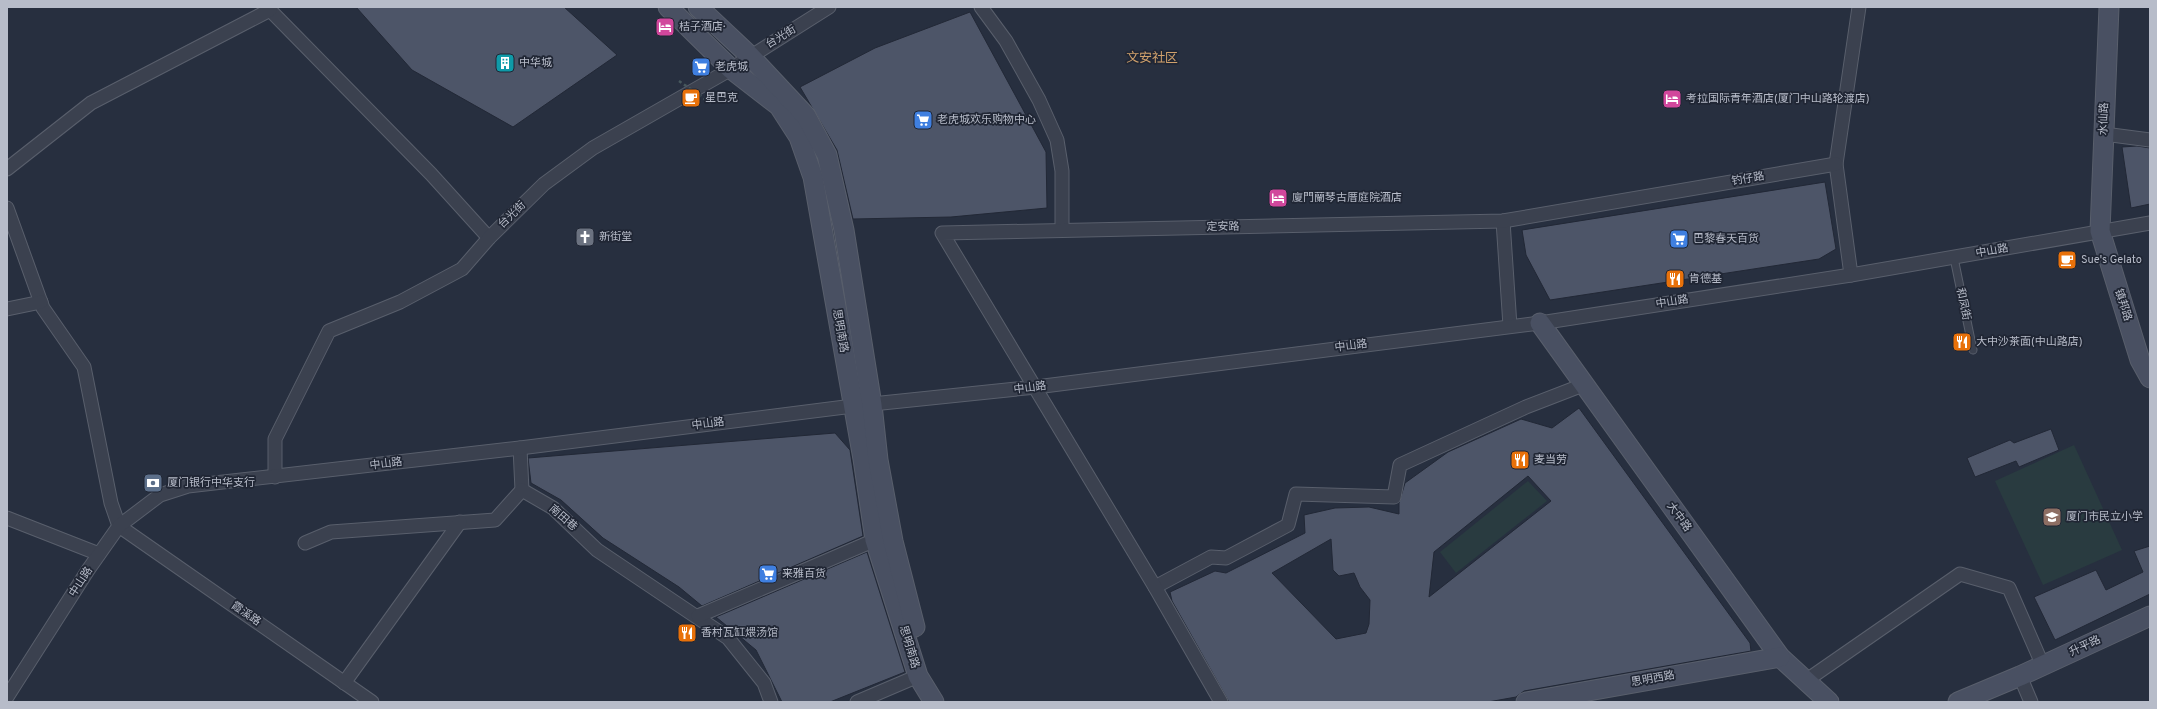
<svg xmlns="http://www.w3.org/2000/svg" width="2157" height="709" font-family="Overpass,'Noto Sans SC',sans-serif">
<rect width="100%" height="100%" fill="#272f3f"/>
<g fill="#293b40">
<path d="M2074,445L2122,550L2043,585L1995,481Z"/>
<path d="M1528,481L1547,501L1456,573L1440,552Z"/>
</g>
<g fill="#4d5568" stroke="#222836" fill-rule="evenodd">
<path d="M356,7H564L617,55L513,127L412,70Z"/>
<path d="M970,12L1046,152L1047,208L951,217L853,219L837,150L800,87L875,48Z"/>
<path d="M2137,146L2150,148V204L2131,208L2122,147Z"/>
<path d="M1825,182L1836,249L1819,259L1550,300L1526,255L1522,230Z"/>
<path d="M1579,408L1750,643L1751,651L1524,691L1516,697L1488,702H1229L1172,601L1170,592L1215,571L1226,573L1305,533L1304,515L1335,508L1369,507L1399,514V503L1405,483L1448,452L1521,419L1552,428ZM1528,476L1551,501L1429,597L1434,552ZM1331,539L1333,570L1339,576L1354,573L1360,587L1370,600L1369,624L1366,633L1336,639L1272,573Z"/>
<path d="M2051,429L2059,450L2019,467L2016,461L1975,477L1967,458L2010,440L2014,443Z"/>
<path d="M835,433L850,450L863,536L702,606L679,587L603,538L561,500L531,483L528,458Z"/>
<path d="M2150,546V594L2055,640L2034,597L2096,570L2106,590L2143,572L2134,551Z"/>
<path d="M867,552L905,672L830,702H782L756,650L716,617Z"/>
</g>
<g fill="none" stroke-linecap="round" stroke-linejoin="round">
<defs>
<path id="lane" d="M1954,258L1973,350"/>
<g id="street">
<path d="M267,7L431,174L489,238"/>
<path d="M981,7L1006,41L1039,100L1057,140L1062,171V230"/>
<path d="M2104,134L2150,140"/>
<path d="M7,169L91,103L270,10"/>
<path d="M7,208L43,308L84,367L111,503L119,526"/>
<path d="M1503,221L1510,326"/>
<path d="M1851,275L1836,164L1859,7"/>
<path d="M7,309L41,302"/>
<path d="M520,448L522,490"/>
<path d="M275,477V439L329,331L400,302L462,269L489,238L544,184L593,148L731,69L829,7"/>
<path d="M7,518L99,554"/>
<path d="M119,526L372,702"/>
<path d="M305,543L331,532L495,520L522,490L553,508L597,550L728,638L764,683L771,702"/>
<path d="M1155,587L1211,557L1226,558L1288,525L1296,494L1394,497L1400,465L1526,407L1583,385"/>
<path d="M698,616L875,540"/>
<path d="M2020,676L2031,702"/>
<path d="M1807,680L1960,574L2009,588L2043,666"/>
<path d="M344,683L460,522"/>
<path d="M7,697L88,570L119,526L160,495L188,486L520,448L853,406L1036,387L1540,323L1851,275L2150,223"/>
<path d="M857,702L918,676"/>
<path d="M1221,702L1155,587L942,233L1503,221L1836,164"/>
</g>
<g id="secondary">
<path d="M668,7L731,69L779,106L799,137L813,177L863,459L875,540L918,676L934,702"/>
<path d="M698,7L750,56L806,116L827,155L844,230L872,405L878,460L893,541L915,627"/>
<path d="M2109,7L2100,231L2140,360L2150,378"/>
<path d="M1540,323L1780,657L1829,702"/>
<path d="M1526,702L1780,657"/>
<path d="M1958,702L2020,676L2150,616"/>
</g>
</defs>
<use href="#lane" stroke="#595f6c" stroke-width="9"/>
<use href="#street" stroke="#595f6c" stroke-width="15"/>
<use href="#secondary" stroke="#595f6c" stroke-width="21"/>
<use href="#lane" stroke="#3b414f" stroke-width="7"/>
<use href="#street" stroke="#3b414f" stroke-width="13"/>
<use href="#secondary" stroke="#495062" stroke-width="19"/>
<path stroke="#47585d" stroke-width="2.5" stroke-dasharray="3 3" stroke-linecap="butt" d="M679,81L712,104"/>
</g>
<defs>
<symbol id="hotel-square" viewBox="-11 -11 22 22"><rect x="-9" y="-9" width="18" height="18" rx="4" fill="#d1479c" stroke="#202634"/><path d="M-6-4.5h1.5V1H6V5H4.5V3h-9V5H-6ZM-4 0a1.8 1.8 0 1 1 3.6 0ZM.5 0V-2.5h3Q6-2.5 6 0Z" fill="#fff"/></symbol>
<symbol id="building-square" viewBox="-11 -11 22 22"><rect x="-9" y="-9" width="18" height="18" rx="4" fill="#0f9aa8" stroke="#202634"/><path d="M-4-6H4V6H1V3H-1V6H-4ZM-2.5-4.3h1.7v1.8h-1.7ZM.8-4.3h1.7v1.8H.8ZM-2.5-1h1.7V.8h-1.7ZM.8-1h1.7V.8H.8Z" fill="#fff"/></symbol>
<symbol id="supermarket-square" viewBox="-11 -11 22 22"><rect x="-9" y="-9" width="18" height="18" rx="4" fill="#3f7fe0" stroke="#202634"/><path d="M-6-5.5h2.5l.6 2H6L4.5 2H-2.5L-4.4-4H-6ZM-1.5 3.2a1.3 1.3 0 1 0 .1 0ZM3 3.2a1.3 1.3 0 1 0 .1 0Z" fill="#fff"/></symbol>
<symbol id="cafe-square" viewBox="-11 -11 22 22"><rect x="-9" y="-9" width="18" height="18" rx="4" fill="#e8710a" stroke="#202634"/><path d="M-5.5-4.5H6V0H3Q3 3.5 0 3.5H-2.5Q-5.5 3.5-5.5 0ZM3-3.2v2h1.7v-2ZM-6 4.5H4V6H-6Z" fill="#fff"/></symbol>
<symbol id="church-square" viewBox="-11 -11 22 22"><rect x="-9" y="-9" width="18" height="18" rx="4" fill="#6b7280" stroke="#202634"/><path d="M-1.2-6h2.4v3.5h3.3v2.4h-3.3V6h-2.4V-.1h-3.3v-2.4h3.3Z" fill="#fff"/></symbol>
<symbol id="restaurant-square" viewBox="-11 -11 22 22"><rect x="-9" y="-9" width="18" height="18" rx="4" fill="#e8710a" stroke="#202634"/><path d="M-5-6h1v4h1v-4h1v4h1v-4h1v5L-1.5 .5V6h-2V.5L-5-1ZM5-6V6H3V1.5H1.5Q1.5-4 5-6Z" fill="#fff"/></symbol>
<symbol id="bank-square" viewBox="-11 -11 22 22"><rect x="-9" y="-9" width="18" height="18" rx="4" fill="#5c6f8a" stroke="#202634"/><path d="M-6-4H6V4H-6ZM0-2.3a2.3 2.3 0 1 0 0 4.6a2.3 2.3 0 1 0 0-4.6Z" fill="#fff"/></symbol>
<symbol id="school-square" viewBox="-11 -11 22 22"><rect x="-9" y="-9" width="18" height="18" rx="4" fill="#8d6e63" stroke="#202634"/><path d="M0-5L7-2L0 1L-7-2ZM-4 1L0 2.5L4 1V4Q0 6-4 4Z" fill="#fff"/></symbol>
</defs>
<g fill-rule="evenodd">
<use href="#hotel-square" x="654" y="16" width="22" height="22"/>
<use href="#building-square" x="494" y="52" width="22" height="22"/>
<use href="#supermarket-square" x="690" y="56" width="22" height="22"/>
<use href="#cafe-square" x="680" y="87" width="22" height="22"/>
<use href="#hotel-square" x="1661" y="88" width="22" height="22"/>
<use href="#supermarket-square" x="912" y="109" width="22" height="22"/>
<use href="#hotel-square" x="1267" y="187" width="22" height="22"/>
<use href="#church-square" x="574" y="226" width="22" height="22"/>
<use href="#supermarket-square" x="1668" y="228" width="22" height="22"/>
<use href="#cafe-square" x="2056" y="249" width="22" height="22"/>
<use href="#restaurant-square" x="1664" y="268" width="22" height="22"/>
<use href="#restaurant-square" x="1951" y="331" width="22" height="22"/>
<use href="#restaurant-square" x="1509" y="449" width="22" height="22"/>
<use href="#bank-square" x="142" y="472" width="22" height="22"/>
<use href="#school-square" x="2041" y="506" width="22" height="22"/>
<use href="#supermarket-square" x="757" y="563" width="22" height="22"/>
<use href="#restaurant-square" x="676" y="622" width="22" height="22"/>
</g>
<g text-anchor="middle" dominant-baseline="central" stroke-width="3.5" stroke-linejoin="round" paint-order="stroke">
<g font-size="11" fill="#b7bcc9" stroke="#202634" text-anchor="start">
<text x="679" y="27">桔子酒店·</text>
<text x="519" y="63">中华城</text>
<text x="715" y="67">老虎城</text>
<text x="705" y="98">星巴克</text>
<text x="1686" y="99">考拉国际青年酒店(厦门中山路轮渡店)</text>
<text x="937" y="120">老虎城欢乐购物中心</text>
<text x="1292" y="198">廈門蘭琴古厝庭院酒店</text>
<text x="599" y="237">新街堂</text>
<text x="1693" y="239">巴黎春天百货</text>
<text x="2081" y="260">Sue's Gelato</text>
<text x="1689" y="279">肯德基</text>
<text x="1976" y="342">大中沙茶面(中山路店)</text>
<text x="1534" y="460">麦当劳</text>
<text x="167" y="483">厦门银行中华支行</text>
<text x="2066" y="517">厦门市民立小学</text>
<text x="782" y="574">来雅百货</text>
<text x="701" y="633">香村瓦缸煨汤馆</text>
</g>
<g font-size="11" fill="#b7bcc9" stroke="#202634">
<text transform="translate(781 37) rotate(-32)">台光街</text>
<text transform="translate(2104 119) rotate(-88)">水仙路</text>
<text transform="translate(1748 179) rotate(-10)">钓仔路</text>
<text transform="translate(512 215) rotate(-44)">台光街</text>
<text transform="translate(1223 227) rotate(-1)">定安路</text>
<text transform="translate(1992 251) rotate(-10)">中山路</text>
<text transform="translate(1672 302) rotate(-9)">中山路</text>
<text transform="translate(1963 304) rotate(78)">和凤街</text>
<text transform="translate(2123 305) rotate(72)">镇邦路</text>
<text transform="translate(840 331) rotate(80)">思明南路</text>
<text transform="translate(1351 346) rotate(-7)">中山路</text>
<text transform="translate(1030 388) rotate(-7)">中山路</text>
<text transform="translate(708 424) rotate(-7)">中山路</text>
<text transform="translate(386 464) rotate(-7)">中山路</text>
<text transform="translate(1679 517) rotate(54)">大中路</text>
<text transform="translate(563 518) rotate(41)">南田巷</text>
<text transform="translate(81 582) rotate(-57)">中山路</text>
<text transform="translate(246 614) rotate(35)">霞溪路</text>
<text transform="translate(2085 646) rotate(-25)">升平路</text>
<text transform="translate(909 647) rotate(73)">思明南路</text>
<text transform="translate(1653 679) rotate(-10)">思明西路</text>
</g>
<g font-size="13" fill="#d0a16c" stroke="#202634">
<text x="1152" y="59">文安社区</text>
</g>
</g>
<rect width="2157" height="709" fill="none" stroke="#b7bcc9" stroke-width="16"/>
</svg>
